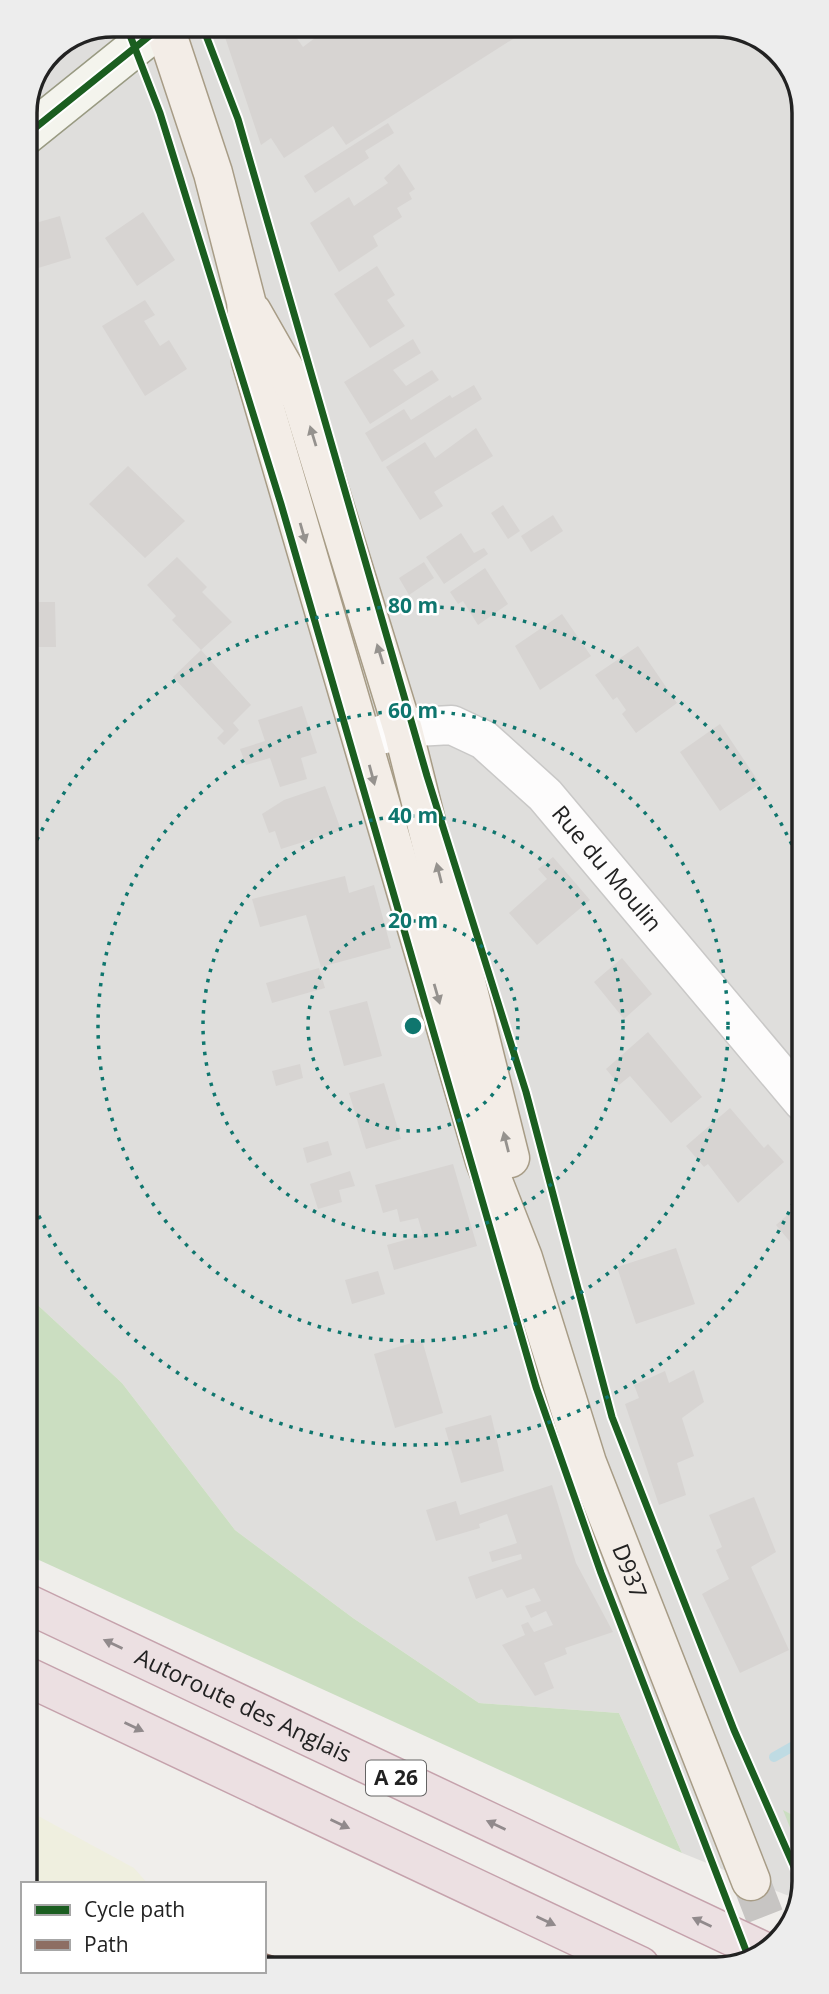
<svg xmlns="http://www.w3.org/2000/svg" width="829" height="1994" viewBox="0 0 829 1994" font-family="'Open Sans',sans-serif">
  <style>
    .residential { fill: #dfdedc }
    .farmland { fill: #efefdf }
    .grass { fill: #ddeccb }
    .forest { fill: #cbdec1 }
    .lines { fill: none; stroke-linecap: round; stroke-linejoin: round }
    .stream { stroke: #bfdbe3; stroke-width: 10 }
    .building { fill: #d7d4d2 }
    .primary-tunnel { stroke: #c7c5c3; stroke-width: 38; stroke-dasharray: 38 19; stroke-linecap: butt }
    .street-casing { stroke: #c9c8c7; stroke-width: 41 }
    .secondary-casing { stroke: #999a82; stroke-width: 41 }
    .primary-casing { stroke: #a79c86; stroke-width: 41 }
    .highway-casing { stroke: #c5a2ac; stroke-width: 41 }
    .street { stroke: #fdfcfc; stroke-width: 38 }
    .secondary { stroke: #f4f4ed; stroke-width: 38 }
    .primary { stroke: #f3ede7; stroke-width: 38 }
    .highway { stroke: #ece0e2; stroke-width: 38 }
    .quiet { stroke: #8d6e63; stroke-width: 5; stroke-dasharray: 10 5; stroke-linecap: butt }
    .cycleway-casing { stroke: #fff; stroke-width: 11 }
    .cycleway { stroke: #1b5e20; stroke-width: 7 }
    .oneway { fill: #95928e }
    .oneway2 { fill: #918a8c }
    .ring { fill: none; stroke: #0f766e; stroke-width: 3.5; stroke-dasharray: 3.5 7 }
    .labels { text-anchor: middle; stroke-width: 5; stroke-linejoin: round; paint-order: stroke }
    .shield { fill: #fff; stroke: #646464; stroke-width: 2 }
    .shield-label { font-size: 21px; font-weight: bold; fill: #222 }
    .street-label { font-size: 23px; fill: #222; stroke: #fff }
    .rim { fill: none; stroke: #222; stroke-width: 3.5 }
    .centre { fill: #0f766e; stroke: #fff; stroke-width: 3.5 }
    .ring-label { font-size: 21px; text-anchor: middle; font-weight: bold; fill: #0f766e; stroke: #fff; stroke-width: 5; stroke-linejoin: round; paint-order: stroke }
  </style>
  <rect width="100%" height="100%" fill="#f0eeeb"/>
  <path class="residential" d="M112,25H723L770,43L800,84L804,1821L784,1811L804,1863V1882L799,1900L682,1853L619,1713L479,1703L353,1618L235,1530L122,1383L28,1296L25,107L51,50Z"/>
  <path class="farmland" d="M29,1811L134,1868L148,1884H29Z"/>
  <path class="grass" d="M264,1955H265L303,1968H264Z"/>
  <path class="forest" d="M28,1296L122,1383L235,1530L353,1618L479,1703L619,1713L682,1853L28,1555Z
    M783,1810L804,1821V1863Z"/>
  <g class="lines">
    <path class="stream" d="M774,1757L804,1740"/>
  </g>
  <path class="building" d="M221,25H293L289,27L303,47L332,25H535L346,145L333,126L284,158L271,138L261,145Z
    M80,38L51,62L47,57L51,50Z
    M388,123L394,133L365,151L369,158L315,193L304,176Z
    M399,164L415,189L409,193L412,199L397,208L402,217L373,236L378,246L339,272L310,223L349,197L354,206L388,183L384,178Z
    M143,212L175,260L137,286L105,238Z
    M60,216L71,258L25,272V226Z
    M377,266L395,295L387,300L405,326L370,348L334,294Z
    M145,300L155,315L144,321L160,346L169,340L187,369L145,396L102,326Z
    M413,339L421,353L393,370L406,386L432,370L439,380L370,424L344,382Z
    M474,385L482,399L382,462L365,433L404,409L411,420L450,395L452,398Z
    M476,428L493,456L434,492L443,506L420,520L386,467L425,442L435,458Z
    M128,466L185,521L145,558L89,504Z
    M503,505L520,531L508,539L491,513Z
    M553,515L563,531L531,552L521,536Z
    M461,533L474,553L484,548L488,554L444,584L426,557Z
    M177,557L207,587L202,592L232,622L201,650L172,620L176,616L147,585Z
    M424,562L434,578L409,595L399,578Z
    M485,568L508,604L478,625L463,601L458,604L450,592Z
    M27,602H55L56,647H26Z
    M562,614L591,656L540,690L515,646Z
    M638,646L677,703L636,733L622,714L626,710L617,697L613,700L595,675Z
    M201,650L251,705L233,723L239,730L224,745L217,738L224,731L173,677Z
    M302,706L317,753L301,758L307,779L280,787L270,758L246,765L240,749L265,741L258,720Z
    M720,724L760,784L720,811L680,752Z
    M325,786L341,830L281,849L275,831L269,833L262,814L284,800Z
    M553,857L590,900L537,945L509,913L547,879L538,869Z
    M345,876L349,893L374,885L391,948L321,967L306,915L260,927L252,899Z
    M622,958L652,994L624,1019L594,982Z
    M319,968L325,988L272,1003L266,983Z
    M367,1001L382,1056L344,1066L329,1011Z
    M648,1032L702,1097L671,1123L630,1076L619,1085L606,1069Z
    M300,1064L303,1078L276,1086L272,1071Z
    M384,1083L401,1139L366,1149L349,1093Z
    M730,1108L764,1148L768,1144L784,1162L738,1203L708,1164L704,1167L686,1146Z
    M328,1141L332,1155L307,1163L303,1148Z
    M453,1164L477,1246L394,1270L387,1245L423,1235L418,1218L400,1222L397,1209L383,1213L375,1185Z
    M350,1171L355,1186L339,1190L342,1202L318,1209L310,1184Z
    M803,1201V1257L776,1225Z
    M676,1248L695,1304L636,1324L617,1267Z
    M378,1271L385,1294L352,1304L345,1280Z
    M422,1340L443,1413L395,1428L374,1354Z
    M694,1370L704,1402L682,1418L694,1456L677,1463L686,1495L659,1505L625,1404L639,1398L634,1385L665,1371L669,1383Z
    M491,1415L504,1471L461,1483L445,1428Z
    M552,1485L576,1563L613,1632L565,1648L567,1654L544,1663L554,1688L535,1696L502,1645L525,1635L521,1625L528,1622L534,1632L553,1625L546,1611L531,1618L525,1606L541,1601L534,1588L507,1598L502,1589L476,1599L468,1577L522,1559L521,1554L492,1562L489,1552L517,1543L507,1514L479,1524L480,1528L436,1541L426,1510L456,1501L460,1515Z
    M754,1497L776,1552L751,1567L789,1650L740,1673L702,1594L729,1579L716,1550L722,1547L709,1515Z"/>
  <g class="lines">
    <path class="primary-tunnel" d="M751,1881L775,1943"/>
    <g class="street-casing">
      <g id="street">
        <path id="s1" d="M363,739L415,727L452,725L484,740L545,795L803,1102"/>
      </g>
    </g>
    <g class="secondary-casing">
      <path id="secondary" d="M25,136L163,25"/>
    </g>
    <g class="primary-casing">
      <g id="primary">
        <path id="s2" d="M164,25L213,173L246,301L251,361L485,1161L523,1258L587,1463L751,1881"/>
        <path d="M252,312L301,398L403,730L510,1158"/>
      </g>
    </g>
    <g class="highway-casing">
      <g id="highway">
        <path id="s3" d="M28,1604L763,1951"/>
        <path d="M28,1677L640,1966"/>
      </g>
    </g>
    <use href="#street" class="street"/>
    <use href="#secondary" class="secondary"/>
    <use href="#primary" class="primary"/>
    <use href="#highway" class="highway"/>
    <path class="quiet" d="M264,1955L303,1968"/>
    <g class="cycleway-casing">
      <path id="cycleway" d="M126,25L160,113L281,504L536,1387L601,1573L750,1961
        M202,25L238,119L427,776L526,1092L612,1417L734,1730L803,1887
        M25,136L163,25"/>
    </g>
    <use href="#cycleway" class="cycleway"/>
  </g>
  <defs><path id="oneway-solid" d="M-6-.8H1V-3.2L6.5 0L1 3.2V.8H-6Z" transform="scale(1.75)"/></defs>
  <g class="oneway">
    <use href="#oneway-solid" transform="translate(313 436) rotate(-107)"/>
    <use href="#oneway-solid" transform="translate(303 533) rotate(74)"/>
    <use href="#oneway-solid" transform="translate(380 654) rotate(-107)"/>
    <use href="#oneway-solid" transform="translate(372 775) rotate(75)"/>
    <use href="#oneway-solid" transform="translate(439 873) rotate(-104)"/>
    <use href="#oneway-solid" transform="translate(437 994) rotate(74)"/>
    <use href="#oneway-solid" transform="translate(506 1142) rotate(-104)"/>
  </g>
  <g class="oneway2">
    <use href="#oneway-solid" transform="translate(113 1644) rotate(-155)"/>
    <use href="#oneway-solid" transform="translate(134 1727) rotate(25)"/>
    <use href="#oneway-solid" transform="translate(340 1824) rotate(25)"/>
    <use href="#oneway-solid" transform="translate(496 1825) rotate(-155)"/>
    <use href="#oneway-solid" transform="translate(546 1921) rotate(25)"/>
    <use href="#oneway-solid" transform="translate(702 1922) rotate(-155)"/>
  </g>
  <g class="ring">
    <circle cx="413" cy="1026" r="105"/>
    <circle cx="413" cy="1026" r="210"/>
    <circle cx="413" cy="1026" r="315"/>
    <path d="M802 1183A420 420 0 0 1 28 1193M28 859A420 420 0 0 1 801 865"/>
  </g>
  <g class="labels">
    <rect class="shield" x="366" y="1760.5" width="60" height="35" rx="5"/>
    <g class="shield-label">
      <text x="396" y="1785">A 26</text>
    </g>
    <g class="street-label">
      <text dy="8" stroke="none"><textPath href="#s1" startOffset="304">Rue du Moulin</textPath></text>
      <text dy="8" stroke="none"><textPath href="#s2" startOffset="1617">D937</textPath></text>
      <text dy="8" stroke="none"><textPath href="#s3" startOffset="238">Autoroute des Anglais</textPath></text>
    </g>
  </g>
  <path d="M0 0H829V1994H0ZM113 37H716A76 76 0 0 1 792 113V1881A76 76 0 0 1 716 1957H113A76 76 0 0 1 37 1881V113A76 76 0 0 1 113 37Z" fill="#ededed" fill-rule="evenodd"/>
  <path class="rim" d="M113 37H716A76 76 0 0 1 792 113V1881A76 76 0 0 1 716 1957H113A76 76 0 0 1 37 1881V113A76 76 0 0 1 113 37Z"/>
  <circle cx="413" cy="1026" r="10" class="centre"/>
  <g class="ring-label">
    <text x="413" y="613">80 m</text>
    <text x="413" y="718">60 m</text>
    <text x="413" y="823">40 m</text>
    <text x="413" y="928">20 m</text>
  </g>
  <rect x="21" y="1882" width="245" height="91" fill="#ffffff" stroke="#a7a7a7" stroke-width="2"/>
  <rect x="35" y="1905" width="35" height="10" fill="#1b5e20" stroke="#a7a7a7" stroke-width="2"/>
  <text x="84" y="1917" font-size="21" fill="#222222">Cycle path</text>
  <rect x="35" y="1940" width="35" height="10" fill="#8d6e63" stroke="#a7a7a7" stroke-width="2"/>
  <text x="84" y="1952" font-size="21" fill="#222222">Path</text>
</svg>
